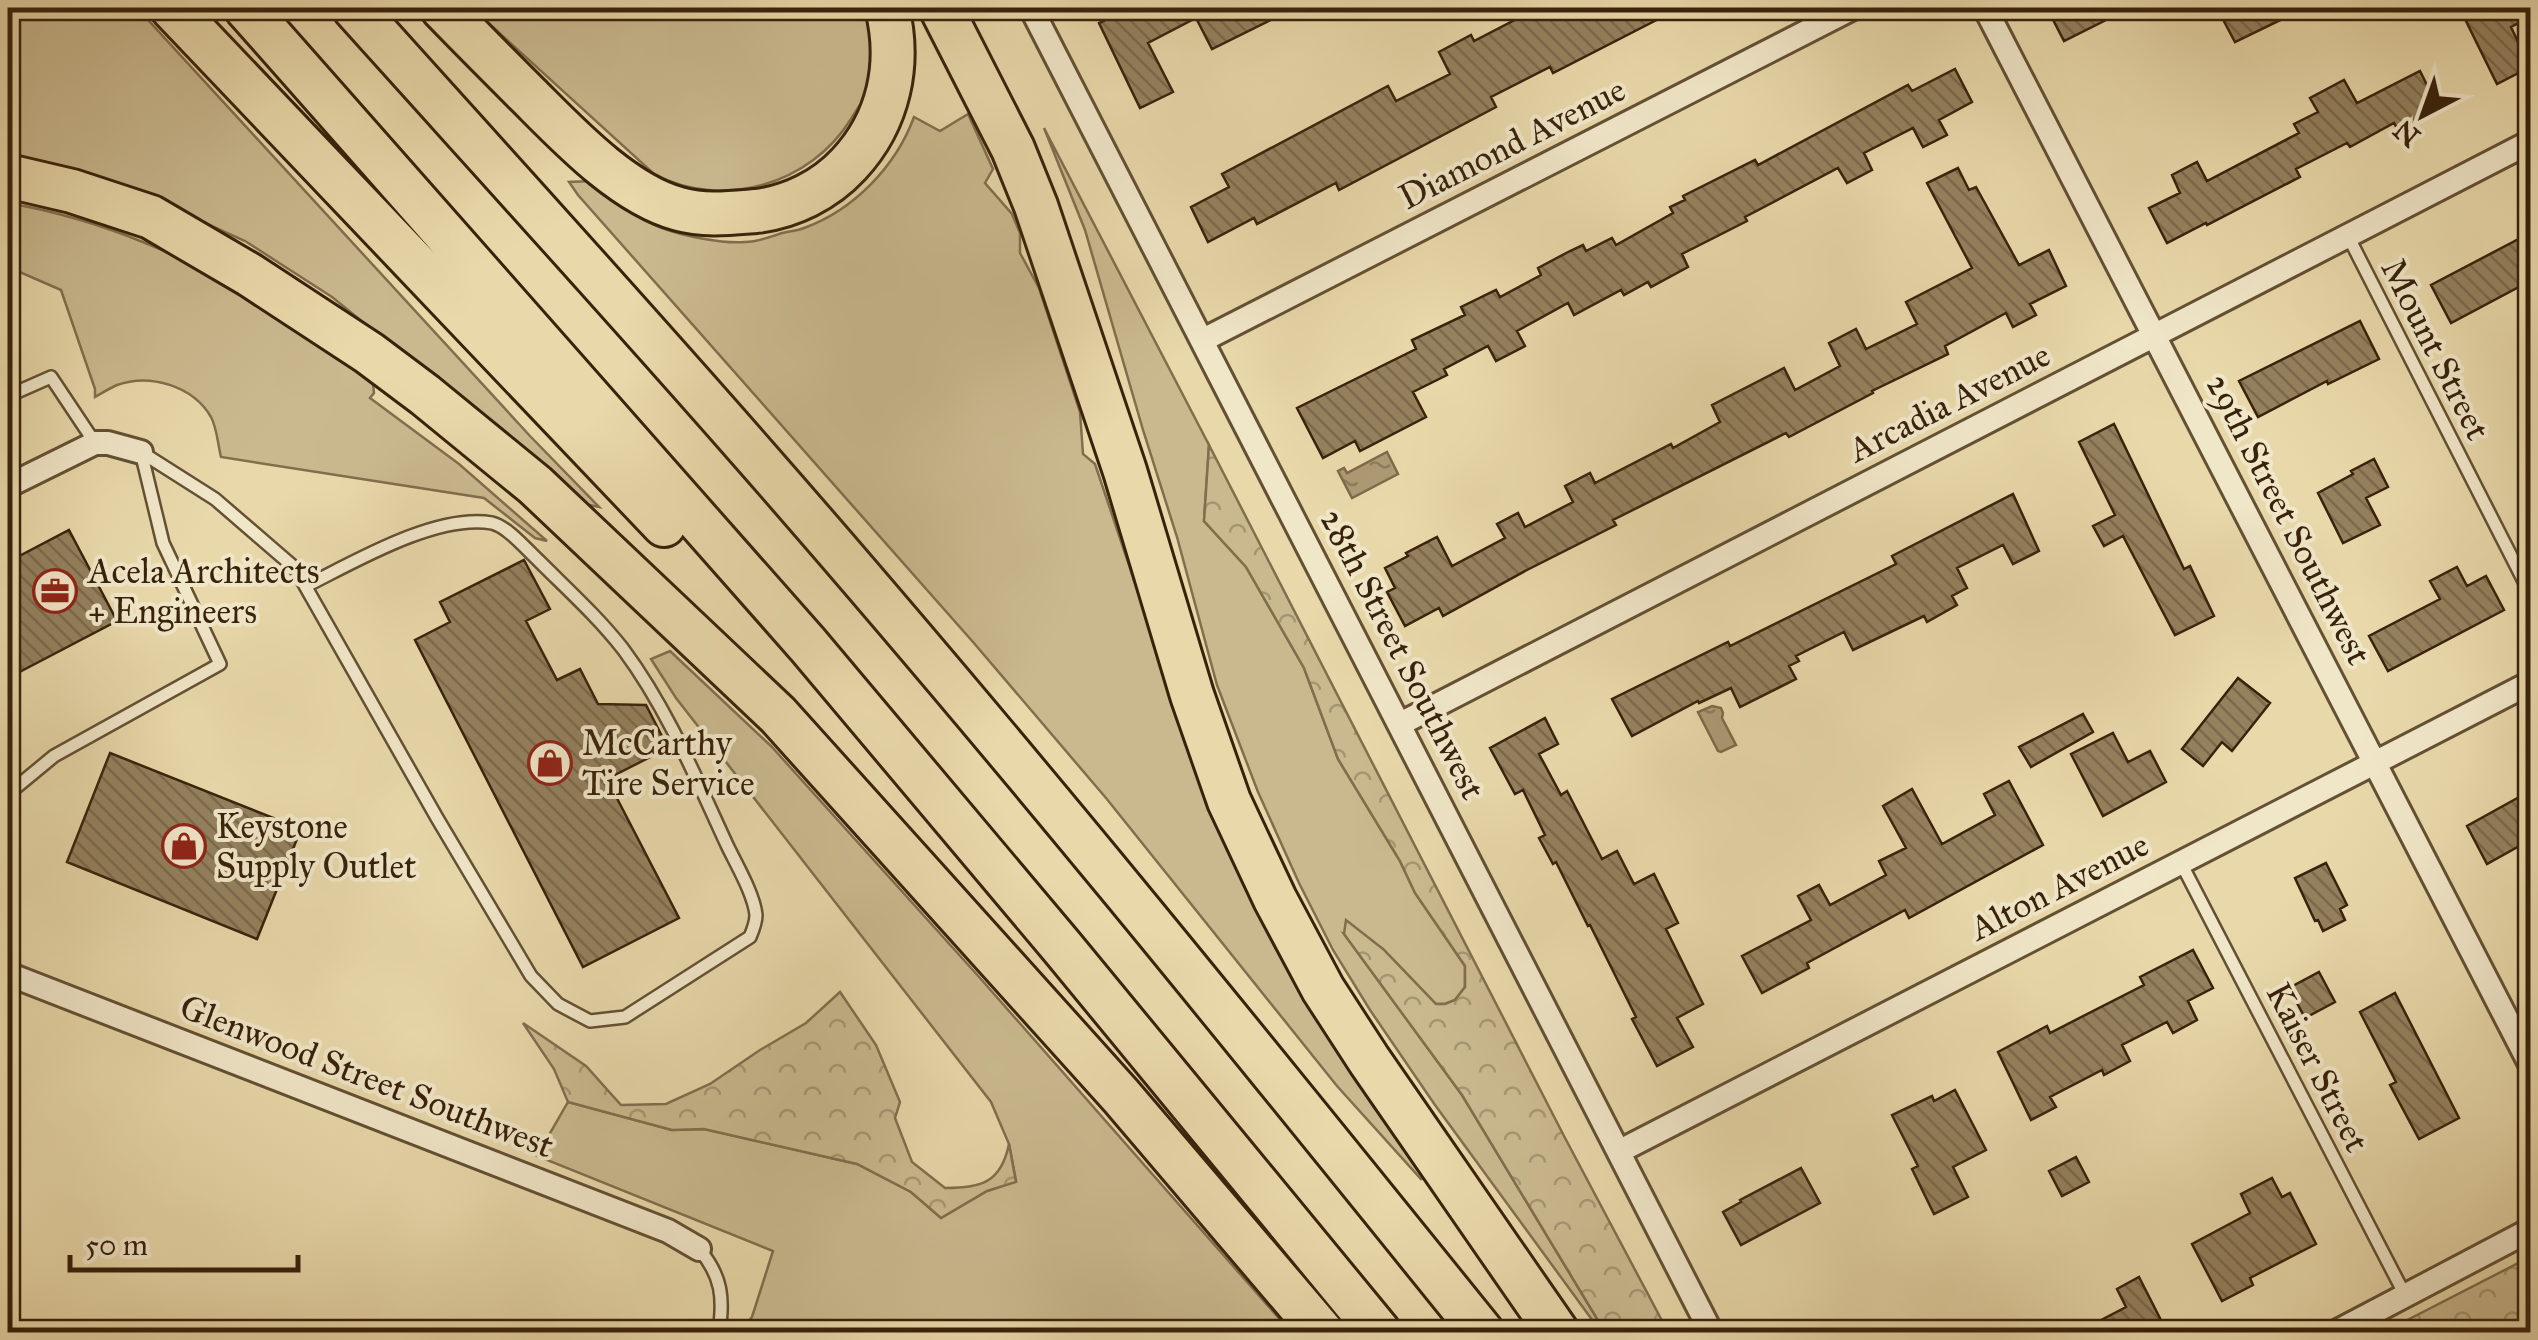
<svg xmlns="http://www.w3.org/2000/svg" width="2538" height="1340" viewBox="0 0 2538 1340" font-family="'IM FELL Great Primer',serif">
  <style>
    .green { fill: #cab98f; stroke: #816e4d; stroke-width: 2.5 }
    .forest { fill: url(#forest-crowns); stroke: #816e4d; stroke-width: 2.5 }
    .water { fill: url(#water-ripples); stroke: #7e6a4a; stroke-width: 2.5 }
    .building { fill: url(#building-back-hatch); stroke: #38220b; stroke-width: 2.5 }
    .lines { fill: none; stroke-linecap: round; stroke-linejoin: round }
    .lane-casing { stroke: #645033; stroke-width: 16 }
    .street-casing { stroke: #645033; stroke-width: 28 }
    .highway-casing { stroke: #38220b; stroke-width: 48 }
    .lane { stroke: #f0e6c8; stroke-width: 11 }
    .street { stroke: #f0e6c8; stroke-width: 22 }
    .highway { stroke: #e8d8aa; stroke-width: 42 }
    .labels { text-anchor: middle; stroke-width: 8; stroke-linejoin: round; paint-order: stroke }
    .street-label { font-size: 35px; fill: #38220b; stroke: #f0e6c8 }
    .poi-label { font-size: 35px; fill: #38220b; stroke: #f0e6c8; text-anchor: start }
  </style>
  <defs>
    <pattern id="forest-crowns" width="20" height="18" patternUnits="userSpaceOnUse" patternTransform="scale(2.5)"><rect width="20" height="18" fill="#cab98f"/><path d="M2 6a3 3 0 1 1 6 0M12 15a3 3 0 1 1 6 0" fill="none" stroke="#a59673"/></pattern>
    <pattern id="water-ripples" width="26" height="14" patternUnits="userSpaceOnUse" patternTransform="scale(2.5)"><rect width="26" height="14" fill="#ac9a74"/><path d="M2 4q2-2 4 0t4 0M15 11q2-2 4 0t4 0" fill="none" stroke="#8d7d5d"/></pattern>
    <pattern id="building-back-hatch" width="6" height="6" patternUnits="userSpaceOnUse" patternTransform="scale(2.5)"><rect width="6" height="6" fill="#94815e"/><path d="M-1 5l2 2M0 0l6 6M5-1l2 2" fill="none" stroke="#7a694c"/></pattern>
  </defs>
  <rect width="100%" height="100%" fill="#e8d8aa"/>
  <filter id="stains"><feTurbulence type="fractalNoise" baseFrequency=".002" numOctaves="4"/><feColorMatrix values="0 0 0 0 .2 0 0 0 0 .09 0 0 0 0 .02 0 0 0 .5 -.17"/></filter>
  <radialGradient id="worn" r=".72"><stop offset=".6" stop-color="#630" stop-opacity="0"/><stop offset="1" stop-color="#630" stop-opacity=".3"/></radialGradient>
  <path class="green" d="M8,8H137L530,436L599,507L580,503L490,425L332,297L245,241L159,202L8,155Z
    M472,8H864C871,34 875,65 866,92C864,101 856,110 851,119C810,185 723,210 654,174Z
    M968,114L993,169L985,183L1012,214L1020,233V253L1039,288L1080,412L1083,454L1095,464L1185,732L1356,1075L1371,1103L1425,1178L1421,1179L1337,1086L1106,798L973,642L578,195L569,182L592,181C613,199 637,219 662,228C683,236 723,244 745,242C758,242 769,237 782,233C789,231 797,231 804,228C854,210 896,166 914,117L940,131Z
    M1044,128L1209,445L1204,521L1246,567L1304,668L1338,759L1400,861L1415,893L1465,966V987L1455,1000L1445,1004H1436L1383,949L1344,934L1462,1095L1605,1332H1601L1435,1105L1370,1010L1333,950L1299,883L1258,792L1217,685L1177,537L1143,430L1085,230Z
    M8,203C101,219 193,258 273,310C307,332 340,359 373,384L374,393L370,398L459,464L547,541L535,538L484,498L221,457C218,445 217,428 211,417C193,386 150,373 117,385C110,388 102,393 95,397V389L61,290L8,267Z
    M670,651L771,746L980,978L1291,1332H739L752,1317L773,1251L537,1156L568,1102L672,1130L704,1129L857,1164L911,1192L941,1218L987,1191L1016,1181L1009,1144L991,1102L676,698L651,659Z"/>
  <path class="forest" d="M1209,445L1564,1136L1668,1332H1605L1462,1095L1344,934L1346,920L1383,949L1436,1004H1445L1455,1000L1465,987V966L1415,893L1400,861L1338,759L1304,668L1246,567L1204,521Z
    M840,992L876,1045L900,1102L895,1118L912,1162L945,1188C981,1188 1001,1183 1009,1144L1016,1182L987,1191L941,1218L911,1192L857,1164L704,1129L672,1130L568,1102L554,1069L523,1023L586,1066L621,1105L666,1104L710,1084L760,1050L806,1023Z
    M2530,1257V1332H2384Z"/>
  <path class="water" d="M1387,452L1398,474L1352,498L1338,471L1344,468L1347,473Z
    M1712,706L1721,708L1723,713L1722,718L1736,745L1721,752L1718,751L1698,712Z"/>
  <path class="building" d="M1131,8H1295L1212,49L1196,18L1148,43L1173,92L1140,108L1099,23Z
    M1538,8H1680L1553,73L1550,67L1491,97L1496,107L1339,190L1336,183L1257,224L1254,218L1208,242L1191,207L1229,187L1222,174L1388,86L1396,101L1450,74L1439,52L1471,35L1474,41Z
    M2047,8H2130L2064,41Z
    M2217,8H2305L2235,42Z
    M2483,8H2530V17L2511,27L2530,67L2497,84L2464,17Z
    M1955,69L1972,102L1939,120L1947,135L1923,147L1913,128L1864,153L1872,170L1847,183L1838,168L1745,217L1747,221L1682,254L1688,267L1651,287L1648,282L1624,295L1621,290L1574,315L1568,303L1517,331L1525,346L1496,361L1488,346L1444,369L1447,375L1413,392L1426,417L1360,451L1355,441L1323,458L1297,408L1416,349L1412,340L1465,315L1461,307L1496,290L1500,297L1541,275L1538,268L1570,251L1583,245L1586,251L1612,238L1616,245L1673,213L1670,207L1685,200L1683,196L1755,160L1758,165L1908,85L1912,91Z
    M2420,71L2437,105L2419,114L2423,120L2399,132L2394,123L2350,147L2347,143L2296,169L2300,177L2207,225L2206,223L2167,243L2149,208L2180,193L2172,175L2197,162L2207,181L2299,133L2294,124L2318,112L2310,98L2344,80L2357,103Z
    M1958,168L1969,190L1976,187L2019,265L2049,250L2066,286L2030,304L2036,315L2013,327L2006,313L1945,346L1948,354L1872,391L1873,393L1789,437L1786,433L1613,520L1616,525L1527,570L1443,616L1439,608L1405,626L1387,592L1395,588L1385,568L1408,556L1406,553L1437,537L1452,566L1505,538L1497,524L1518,513L1525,527L1573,502L1565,486L1590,473L1595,483L1671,444L1673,448L1720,422L1712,405L1784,368L1795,390L1840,366L1829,343L1856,329L1866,349L1917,324L1906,302L1972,268L1927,183Z
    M2530,233V281L2451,323L2431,285Z
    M2360,321L2379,359L2328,384L2327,381L2258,417L2239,381Z
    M2114,424L2184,569L2190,566L2214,616L2175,635L2123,536L2104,546L2093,526L2115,515L2079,442Z
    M2374,459L2388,487L2366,498L2380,525L2343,543L2318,493L2353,474L2351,471Z
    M2013,494L2039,551L2013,564L2003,545L1957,568L1967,588L1952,596L1957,605L1927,622L1924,616L1853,650L1844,632L1796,656L1799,661L1789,666L1796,679L1740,707L1731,688L1699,703L1698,701L1632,736L1612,699L1728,642L1730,646L1896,564L1892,556Z
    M69,530L117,621L8,678V562Z
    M524,560L550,609L526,621L557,680L580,669L598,704L646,705L668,748L607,779L679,918L583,967L415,640L450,622L440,602Z
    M2457,567L2467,586L2486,576L2504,610L2388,671L2369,636L2440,599L2430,581Z
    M2238,678L2270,703L2232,751L2222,742L2203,766L2182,749Z
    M2083,714L2093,732L2031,767L2019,747Z
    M1545,718L1558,744L1539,754L1561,795L1567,791L1602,859L1617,851L1634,884L1654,874L1678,923L1666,929L1703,1004L1677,1018L1693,1047L1657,1066L1632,1019L1636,1017L1590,925L1588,926L1556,862L1553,864L1539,838L1545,835L1523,790L1515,794L1490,748Z
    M2113,733L2128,762L2150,751L2166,782L2103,816L2071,754Z
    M110,753L301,829L257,939L67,862Z
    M2009,781L2043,845L1909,918L1905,910L1807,963L1809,968L1762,993L1742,956L1811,920L1798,896L1819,885L1830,905L1886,875L1879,861L1906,848L1883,806L1912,789L1942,844L1995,815L1984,794Z
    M2530,791V840L2487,864L2467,826Z
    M2326,863L2347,905L2340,909L2345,920L2323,931L2318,920L2315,921L2295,878Z
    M2193,950L2213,988L2188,1001L2197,1020L2173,1033L2167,1022L2122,1045L2130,1061L2104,1075L2102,1070L2050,1097L2056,1107L2031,1120L1998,1052L2047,1026L2050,1033L2144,985L2140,977Z
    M2319,972L2335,1002L2305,1018L2289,988Z
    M2395,993L2459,1118L2419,1139L2390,1085L2396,1082L2360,1012Z
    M1955,1090L1986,1150L1953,1167L1968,1197L1934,1214L1912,1169L1918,1166L1892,1115L1932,1096L1934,1101Z
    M2076,1157L2089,1182L2062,1196L2049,1171Z
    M1801,1168L1820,1203L1741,1245L1723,1212L1741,1202L1740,1200Z
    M2272,1178L2282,1197L2290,1193L2316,1244L2250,1278L2253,1285L2222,1301L2192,1244L2250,1213L2241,1194Z
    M2139,1277L2167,1332H2078L2126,1307L2117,1289Z"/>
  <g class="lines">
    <g class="lane-casing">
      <path id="lane" d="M2348,236L2530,593
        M8,396L51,377L95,443
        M141,452L215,499L295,568L437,818L531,976L558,1004L590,1021L625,1017L750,937C753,930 756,923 756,915C754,894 736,864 727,845C696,778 667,708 623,649C598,617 568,590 539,561C526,549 508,527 492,523C437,513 354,562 306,586
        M8,794L54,756L220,664L163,543L141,452
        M2181,863L2406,1297
        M699,1249C722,1276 724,1298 719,1332"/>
    </g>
    <g class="street-casing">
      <path id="street" d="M1031,8L1711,1332
        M1985,8L2530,1064
        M1203,340L1853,8
        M8,486L95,443H108L141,452
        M1400,724L2530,142
        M8,974L668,1231L699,1249
        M1620,1151L2530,683
        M2336,1332L2530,1230"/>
    </g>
    <g class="highway-casing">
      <path id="highway" d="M172,8L664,525
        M246,8L808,645L1062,947L1379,1332
        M354,8C488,157 624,306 756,457C1006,742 1244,1037 1482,1332
        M442,8C470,37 499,66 528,95C568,135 623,194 679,209C704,216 730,213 756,211C791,207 825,190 849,164C889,121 901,64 887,8
        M941,8L1013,149L1036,206L1125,471L1192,695L1229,801L1275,899L1323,989L1369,1060L1557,1332
        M8,176L72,191L151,217L250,275L369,353L425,395L535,485L778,715L1121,1096L1322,1332"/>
    </g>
    <use href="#lane" class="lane"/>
    <use href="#street" class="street"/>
    <use href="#highway" class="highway"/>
  </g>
  <defs>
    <g id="office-ring" transform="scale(2.25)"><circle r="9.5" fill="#f0e6c8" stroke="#8f2418" stroke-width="1.5"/><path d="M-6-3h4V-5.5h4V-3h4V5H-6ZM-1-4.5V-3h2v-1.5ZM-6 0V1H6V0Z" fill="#8f2418"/></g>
    <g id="shop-ring" transform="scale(2.25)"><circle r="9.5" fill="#f0e6c8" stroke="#8f2418" stroke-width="1.5"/><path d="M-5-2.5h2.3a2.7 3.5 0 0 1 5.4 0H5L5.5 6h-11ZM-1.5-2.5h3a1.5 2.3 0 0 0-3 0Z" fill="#8f2418"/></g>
  </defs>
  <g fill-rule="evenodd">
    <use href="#office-ring" x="55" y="591"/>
    <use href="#shop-ring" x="550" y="763"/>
    <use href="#shop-ring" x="184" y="846"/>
  </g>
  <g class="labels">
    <g class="street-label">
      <text transform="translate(1512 143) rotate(-27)" y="12">Diamond Avenue</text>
      <text transform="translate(2436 349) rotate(63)" y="12">Mount Street</text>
      <text transform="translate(1949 402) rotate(-27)" y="12">Arcadia Avenue</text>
      <text transform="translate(2289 519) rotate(63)" y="12">29th Street Southwest</text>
      <text transform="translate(1403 654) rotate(63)" y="12">28th Street Southwest</text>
      <text transform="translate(2059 886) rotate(-27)" y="12">Alton Avenue</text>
      <text transform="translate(2318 1067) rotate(63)" y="12">Kaiser Street</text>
      <text transform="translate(367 1076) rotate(21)" y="12">Glenwood Street Southwest</text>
    </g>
    <g class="poi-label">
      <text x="88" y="583">Acela Architects<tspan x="88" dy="40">+ Engineers</tspan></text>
      <text x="582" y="755">McCarthy<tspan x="582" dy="40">Tire Service</tspan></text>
      <text x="216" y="838">Keystone<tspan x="216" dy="40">Supply Outlet</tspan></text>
    </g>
  </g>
  <rect width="2538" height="1340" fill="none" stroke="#e8d8aa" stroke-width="40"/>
  <rect x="10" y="10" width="2518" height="1320" fill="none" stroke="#38220b" stroke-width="5"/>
  <rect x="20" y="20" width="2498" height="1300" fill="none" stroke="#38220b" stroke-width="2.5"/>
  <g transform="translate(2423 115) rotate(221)" stroke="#f0e6c8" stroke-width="8" paint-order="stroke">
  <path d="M0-8L18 38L0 25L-18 38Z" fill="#38220b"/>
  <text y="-15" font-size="28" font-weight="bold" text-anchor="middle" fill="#38220b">N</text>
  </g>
  <path d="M70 1255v15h228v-15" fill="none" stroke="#38220b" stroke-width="5"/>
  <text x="85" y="1255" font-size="30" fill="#38220b" stroke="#f0e6c8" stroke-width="8" paint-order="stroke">50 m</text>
  <rect width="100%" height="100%" filter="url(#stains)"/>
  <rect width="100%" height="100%" fill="url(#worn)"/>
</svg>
